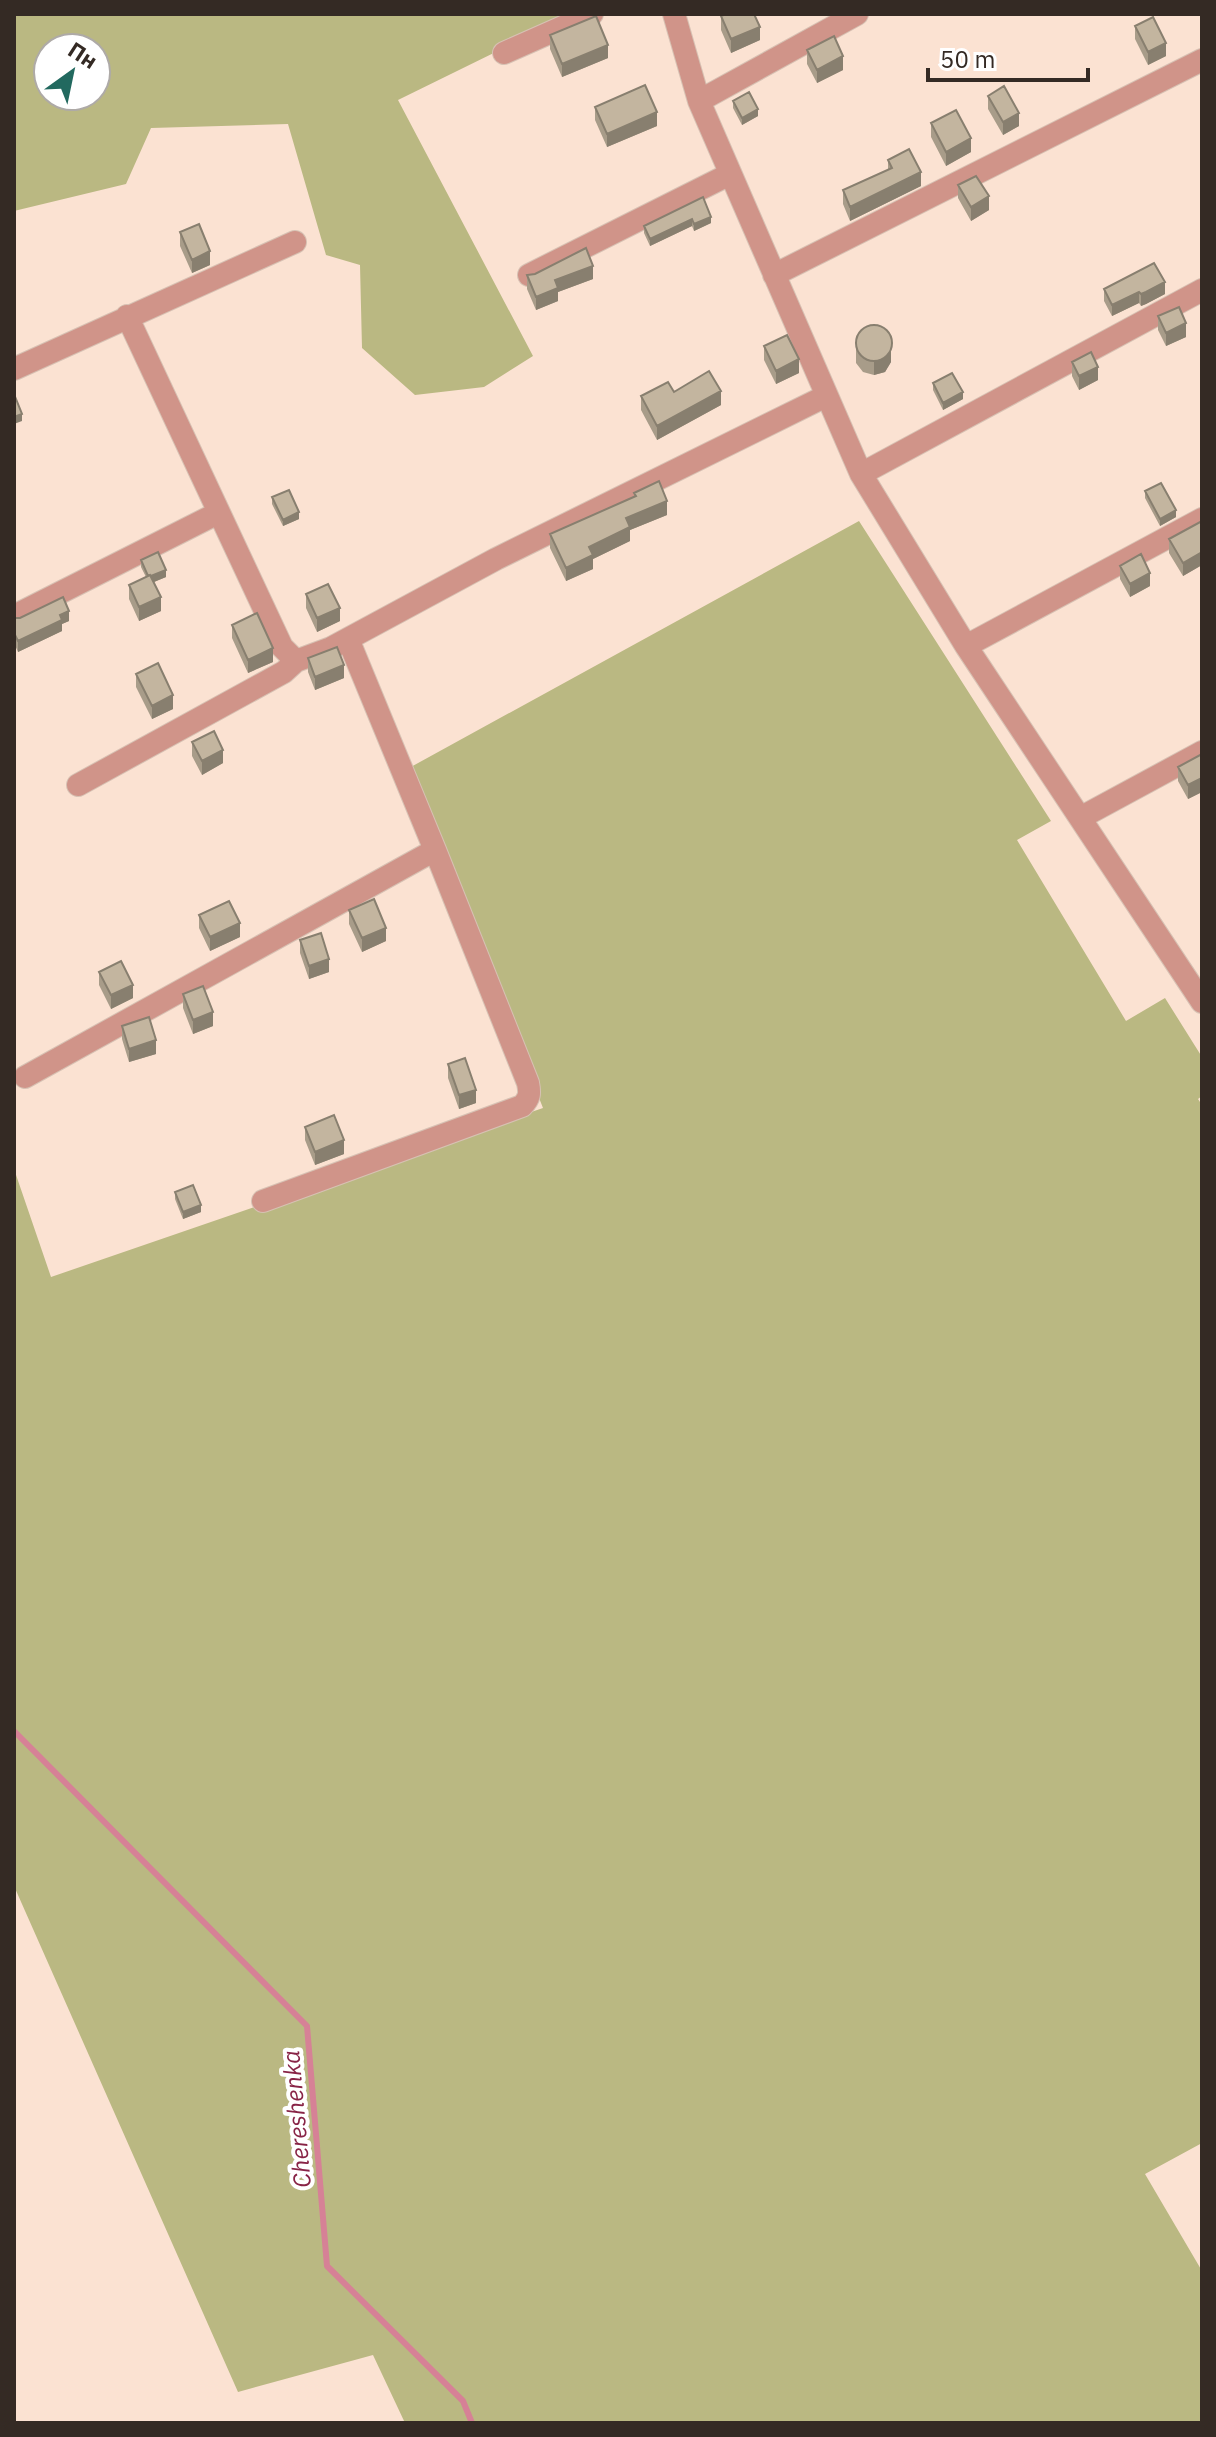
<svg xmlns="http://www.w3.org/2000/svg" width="1216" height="2437" viewBox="0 0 1216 2437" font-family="'IBM Plex Sans',sans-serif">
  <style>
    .green { fill: #bab882; fill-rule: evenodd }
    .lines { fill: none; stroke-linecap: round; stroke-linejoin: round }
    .stream { stroke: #d68196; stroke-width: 6 }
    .minor-casing { stroke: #d7c1b3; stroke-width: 24 }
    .minor { stroke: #d09489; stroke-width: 22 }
    .wall { fill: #a89c89 }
    .shaded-wall { fill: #887f6f }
    .building { fill: #c3b59f; stroke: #887f6f; stroke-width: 2 }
    .labels { text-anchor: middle; stroke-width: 8; stroke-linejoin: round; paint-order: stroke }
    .water-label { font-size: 24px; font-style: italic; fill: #882346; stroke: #fff }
  </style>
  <rect width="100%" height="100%" fill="#fbe2d2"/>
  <path class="green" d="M14,14H573L398,100L533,356L484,387L415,395L362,348L360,265L326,255L288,124L151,128L126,184L14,211ZM48,48H96V96H48Z
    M859,521L1051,821L1017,840L1126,1021L1165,998L1202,1057V1096L1198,1099L1202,1105V2143L1145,2174L1202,2271V2423H405L373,2355L238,2392L14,1886V1169L51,1277L543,1108L409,768Z"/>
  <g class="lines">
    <path class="stream" d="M14,1731L307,2026L327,2266L463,2401L472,2423"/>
    <g class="minor-casing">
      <path id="minor" d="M674,14L699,101L861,474L966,646L1202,1002
        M504,53L592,14
        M699,101L857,14
        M529,275L730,174
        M774,275L1202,60
        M127,316L282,647L296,661L331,648L496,559L826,396
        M14,369L295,242
        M861,474L1202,290
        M14,616L218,513
        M966,646L1202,519
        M78,785L284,672L296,661
        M1080,818L1202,752
        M25,1077L435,850
        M263,1201L522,1106C530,1098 530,1093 528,1083L435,850L348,639"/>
    </g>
    <use href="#minor" class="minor"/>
  </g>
  <path class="wall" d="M721,16L760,40L731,53L721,30Z
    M1135,26L1166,56L1148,65L1135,39Z
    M550,35L608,58L562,77L550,49Z
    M807,50L843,70L817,83L807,64Z
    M988,96L1019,126L1003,135L988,109Z
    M733,101L758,116L742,125L733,108Z
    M595,107L657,126L607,147L595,120Z
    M931,123L971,152L946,166L931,137Z
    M888,160L921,186L850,221L843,204V190L888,170Z
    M958,185L989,210L971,221L958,198Z
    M703,197L711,223L694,231L692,226L650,246L644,233V226Z
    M180,232L210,265L192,273L180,246Z
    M527,275L593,279L558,292V301L536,310L527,289Z
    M1104,289L1165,294L1146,304L1141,306L1139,303L1112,316L1104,301Z
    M1158,316L1186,337L1166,346L1158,330Z
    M856,338L891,362L885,372L874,375L863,372L856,363Z
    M764,346L799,373L776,384L764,360Z
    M1072,362L1098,380L1079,390L1072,376Z
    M933,383L963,399L943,410L933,390Z
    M674,392L721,405L657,440L641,410V396Z
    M1145,491L1176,517L1160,526L1145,498Z
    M634,493L667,515L630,530V541L593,559V569L566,581L550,548V534L634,496Z
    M272,497L299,519L283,526L272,504Z
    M1202,521V565L1183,576L1169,553V539Z
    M141,560L166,577L154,582L161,611L139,621L129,599V585L146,577L141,567Z
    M1120,566L1150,586L1130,597L1120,579Z
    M306,594L340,621L317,632L306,608Z
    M14,618L69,621L62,624V631L18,652L14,643Z
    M232,625L273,662L248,673L232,638Z
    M308,658L344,678L315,690L308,672Z
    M136,674L173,709L152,719L136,687Z
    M192,742L223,763L202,775L192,756Z
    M1202,754V792L1188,799L1178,781V767Z
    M349,910L386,941L362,952L349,924Z
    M199,915L240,937L210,951L199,928Z
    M300,940L329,972L309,979L300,953Z
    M99,972L133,998L111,1009L99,985Z
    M183,994L213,1026L193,1034L183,1008Z
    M122,1026L156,1054L129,1062L122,1039Z
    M448,1064L476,1103L459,1109L448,1078Z
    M305,1127L344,1154L315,1165L305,1140Z
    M175,1192L201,1212L183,1219L175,1199Z"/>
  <path class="shaded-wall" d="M760,27V40L731,53V39Z
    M1166,43V56L1148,65V52Z
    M608,45V58L562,77V64Z
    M843,56V70L817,83V70Z
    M758,109V116L742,125V118Z
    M657,112V126L607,147V134Z
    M1019,113V126L1003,135V122Z
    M971,138V152L946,166V152Z
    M921,172V186L850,221V207Z
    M989,196V210L971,221V207Z
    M711,217V223L694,231V224Z
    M692,219V226L650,246V239Z
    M210,251V265L192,273V260Z
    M593,266V279L558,292V301L536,310V297L555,280Z
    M1165,282V294L1146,304L1141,306V294Z
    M1139,292V303L1112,316V305Z
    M1186,323V337L1166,346V333Z
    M891,349V362L885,372L874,375V361Z
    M799,359V373L776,384V371Z
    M1098,367V380L1079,390V376Z
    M721,391V405L657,440V426Z
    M963,392V399L943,410V403Z
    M22,414V421L14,424V417Z
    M667,501V515L630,530V541L593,559V569L566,581V568L589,547L626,518Z
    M1176,510V517L1160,526V519Z
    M299,512V519L283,526V520Z
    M1202,552V565L1183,576V563Z
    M166,570V577L149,584V577Z
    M1150,573V586L1130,597V584Z
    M161,597V611L139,621V607Z
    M340,608V621L317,632V618Z
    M69,611V621L62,624V631L18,652V641L60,615Z
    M273,648V662L248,673V660Z
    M344,665V678L315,690V677Z
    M173,695V709L152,719V706Z
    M223,750V763L202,775V761Z
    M1202,778V792L1188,799V785Z
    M240,923V937L210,951V937Z
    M386,928V941L362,952V938Z
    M329,959V972L309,979V966Z
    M133,985V998L111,1009V995Z
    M213,1012V1026L193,1034V1020Z
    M156,1040V1054L129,1062V1049Z
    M476,1090V1103L459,1109V1095Z
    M344,1140V1154L315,1165V1152Z
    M201,1205V1212L183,1219V1212Z"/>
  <path class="building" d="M726,14H754L760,27L731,39L721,16Z
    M596,16L608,45L562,64L550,35Z
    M1153,17L1166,43L1148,52L1135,26Z
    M834,36L843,56L817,70L807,50Z
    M645,85L657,112L607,134L595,107Z
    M1004,86L1019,113L1003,122L988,96Z
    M749,92L758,109L742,118L733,101Z
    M956,110L971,138L946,152L931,123Z
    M909,149L921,172L850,207L843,190L892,168L888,160Z
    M976,176L989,196L971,207L958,185Z
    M703,197L711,217L694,224L692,219L650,239L644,226Z
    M199,224L210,251L192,260L180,232Z
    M586,248L593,266L555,280L558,288L536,297L527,275L535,274Z
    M1154,263L1165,282L1146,292L1141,294L1139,292L1112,305L1104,289Z
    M1179,307L1186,323L1166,333L1158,316Z
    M856 343a18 18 0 1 1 36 0a18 18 0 1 1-36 0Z
    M787,335L799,359L776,371L764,346Z
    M1091,352L1098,367L1079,376L1072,362Z
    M709,371L721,391L657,426L641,396L668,382L674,392Z
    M952,373L963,392L943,403L933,383Z
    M14,394L22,414L14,417Z
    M659,481L667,501L626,518L630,527L589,547L593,555L566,568L550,534L636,496L634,493Z
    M1161,483L1176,510L1160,519L1145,491Z
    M289,490L299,512L283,520L272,497Z
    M1202,521V552L1183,563L1169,539Z
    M158,552L166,570L151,576L150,575L148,576L141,560Z
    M1141,554L1150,573L1130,584L1120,566Z
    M150,575L161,597L139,607L129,585Z
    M328,584L340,608L317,618L306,594Z
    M63,597L69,611L60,615L62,620L18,641L14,633V618H20Z
    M257,613L273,648L248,660L232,625Z
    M337,647L344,665L315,677L308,658Z
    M158,663L173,695L152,706L136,674Z
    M214,731L223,750L202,761L192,742Z
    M1202,754V778L1188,785L1178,767Z
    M374,899L386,928L362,938L349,910Z
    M229,901L240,923L210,937L199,915Z
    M321,933L329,959L309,966L300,940Z
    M121,961L133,985L111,995L99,972Z
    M203,986L213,1012L193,1020L183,994Z
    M149,1017L156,1040L129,1049L122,1026Z
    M465,1058L476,1090L459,1095L448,1064Z
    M334,1115L344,1140L315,1152L305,1127Z
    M193,1185L201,1205L183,1212L175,1192Z"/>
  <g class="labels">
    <g class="water-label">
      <text transform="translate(297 2119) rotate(-95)" y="8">Chereshenka</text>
    </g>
  </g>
  <rect width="1216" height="2437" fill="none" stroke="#342a24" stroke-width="32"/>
  <g transform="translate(72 72) rotate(33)"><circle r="38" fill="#ffffff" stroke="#aeaaa7" stroke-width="2"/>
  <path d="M0-6L14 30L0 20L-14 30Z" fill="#22695f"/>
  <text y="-12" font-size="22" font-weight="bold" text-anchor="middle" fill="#342a24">Пн</text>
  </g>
  <path d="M928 68v12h160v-12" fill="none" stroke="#342a24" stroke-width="4"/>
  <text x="940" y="68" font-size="24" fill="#342a24" stroke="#ffffff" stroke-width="6" paint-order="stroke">50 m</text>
</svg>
